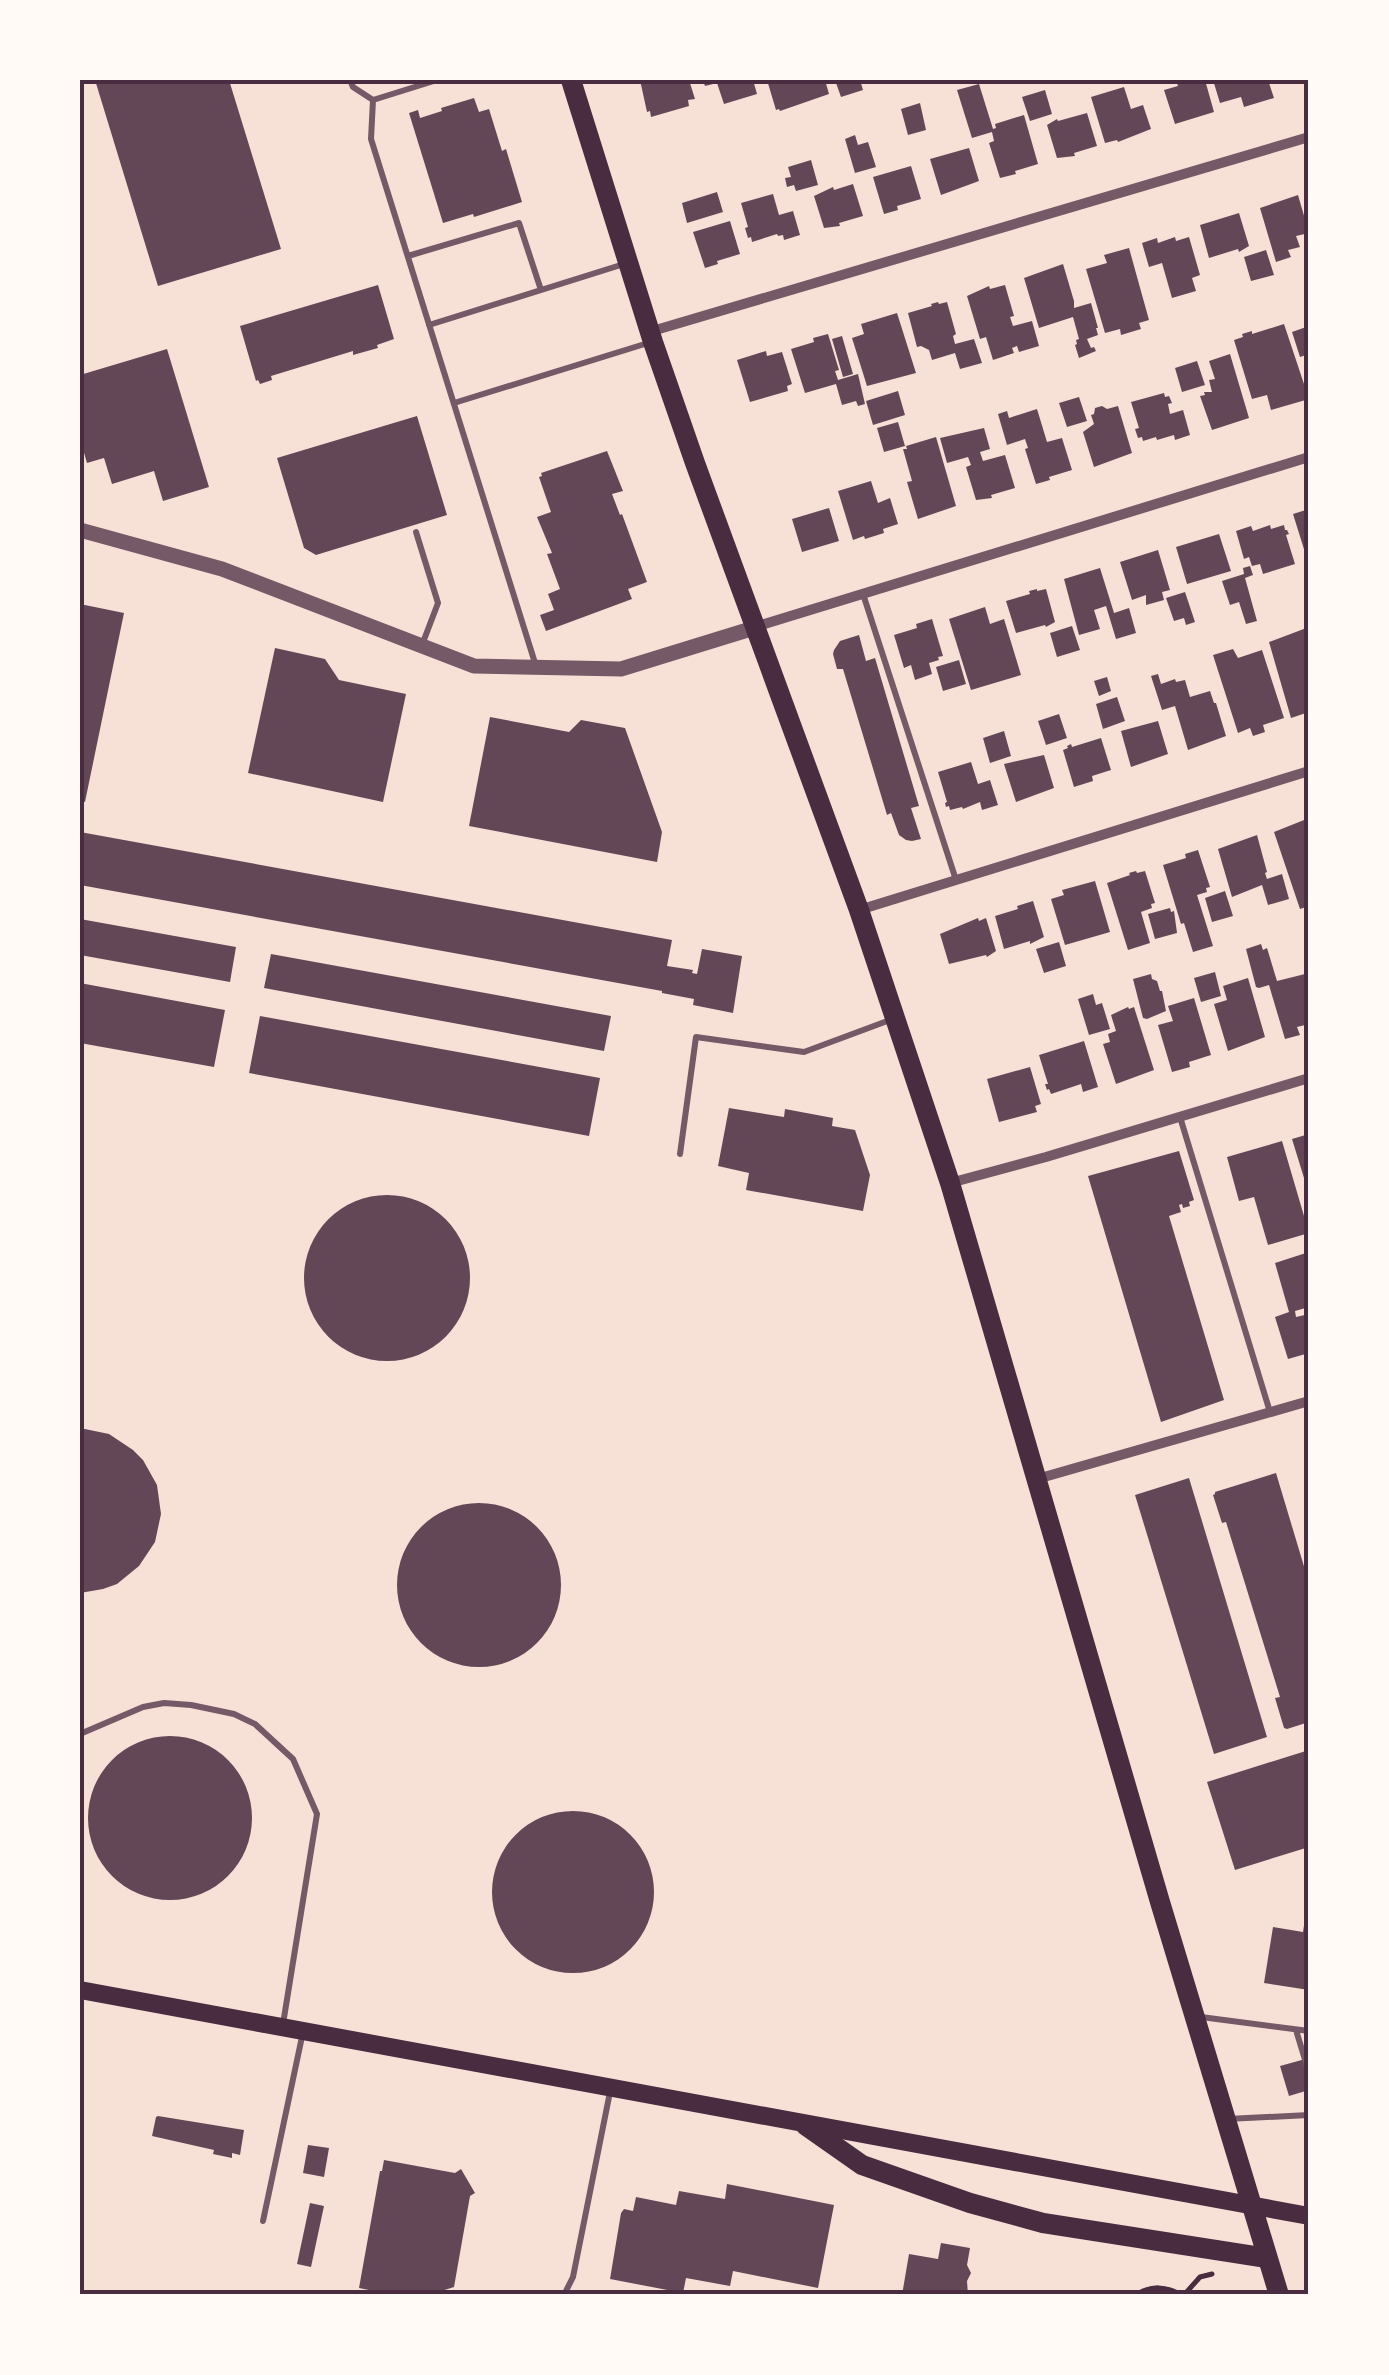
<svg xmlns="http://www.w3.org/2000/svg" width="1389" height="2375" viewBox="0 0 1389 2375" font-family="Karla,sans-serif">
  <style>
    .building { fill: #644757 }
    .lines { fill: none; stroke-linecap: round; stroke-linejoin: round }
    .path { stroke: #4a2c40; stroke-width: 5 }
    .service { stroke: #755966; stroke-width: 6 }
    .minor { stroke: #755966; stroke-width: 10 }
    .tertiary { stroke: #755966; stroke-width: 15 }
    .secondary { stroke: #4a2c40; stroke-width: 18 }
    .primary { stroke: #4a2c40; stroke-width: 20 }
    .neatline { fill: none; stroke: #4a2c40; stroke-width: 4 }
  </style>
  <rect width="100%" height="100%" fill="#f7e1d7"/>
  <path class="building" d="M95,80H229L281,249L158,286Z
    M640,80H689L695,99L688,100L689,106L651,117L650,111L647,112Z
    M703,80H753L757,94L724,104L717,83L705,86Z
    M767,80H825L829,94L780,111L779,109L776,110Z
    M835,80H860L863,90L841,97Z
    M1176,80H1205L1214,112L1175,124L1164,90L1178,86Z
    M1213,80H1268L1274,98L1244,107L1241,97L1220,103Z
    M979,84L993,129L996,128L995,124L1024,115L1038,164L1015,171L1016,174L1000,178L989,143L994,141L992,132L972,138L957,90Z
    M1124,87L1131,109L1143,105L1151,129L1118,142L1117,140L1105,143L1091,97Z
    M1045,90L1052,114L1030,121L1022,97Z
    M474,98L479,112L489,109L502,151L506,149L522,202L474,217L473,214L443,223L409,113L418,110L420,118L442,111L441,108Z
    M920,103L926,130L908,135L901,109Z
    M1087,113L1097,146L1074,153L1075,156L1057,158L1047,125L1057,119L1058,121Z
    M855,135L858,145L868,142L876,167L855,173L845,139Z
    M969,148L979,181L941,195L930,159Z
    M811,160L818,185L796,191L794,185L787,187L785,178L791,177L788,167Z
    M911,166L921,199L897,206L898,210L884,214L873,177Z
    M853,184L863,216L839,223L840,226L824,228L814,196L833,187L834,190Z
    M717,192L723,212L687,223L682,203Z
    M773,194L779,215L793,211L800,235L784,240L783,235L778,236L777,234L752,242L751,237L748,238L745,228L748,227L741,203Z
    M1298,195L1309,233L1296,236L1300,247L1288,250L1291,257L1276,262L1260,208Z
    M1239,213L1249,246L1239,252L1238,249L1209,258L1200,225Z
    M730,221L740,254L717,261L718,264L705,268L693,232Z
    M1175,237L1176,241L1189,237L1200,275L1192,278L1196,291L1172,298L1162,263L1149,267L1142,243L1157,238L1158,243Z
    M1129,248L1149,320L1139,323L1141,329L1121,335L1120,329L1105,333L1086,269L1107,263L1104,255Z
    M1266,250L1274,275L1251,281L1244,257Z
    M1063,264L1074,301V308L1091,303L1098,328H1096L1098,335L1087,339L1091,348L1094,347L1096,351L1079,358L1075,345L1077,344L1076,340L1079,339L1073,317L1039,328L1024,278Z
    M378,285L394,339L377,345L378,348L353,355V351L271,376L272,380L260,384L258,380L256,381L240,326Z
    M1005,285L1014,316L1010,317L1013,326L1032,321L1039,346L1019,352L1017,346L1012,348L1014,353L993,360L986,337L980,339L967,296L989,286L990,289Z
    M938,302L939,304L947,302L956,334L953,336L955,344L974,339L982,363L960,369L955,353L932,360L929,350L921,346L917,347L908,313L932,306L931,304Z
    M897,313L916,373L867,386L852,338L864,334L861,324Z
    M1284,324L1309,399L1271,410L1267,395L1252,399L1234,340L1243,337L1242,334L1252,331V334Z
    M1309,326V354L1300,357L1292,332Z
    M828,334L839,370L835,371L838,380L858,374L865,404L858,406L856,401L842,405L836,384L805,393L791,349L814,342L813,338Z
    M842,336L853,374L843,377L832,339Z
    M167,349L209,487L163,501L154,471L112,484L104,458L87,463L80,439V375Z
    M766,351L767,356L782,352L792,384L787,386L788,391L750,402L737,360Z
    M1230,354L1249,418L1212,430L1200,396L1205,395L1204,392H1212L1209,380L1215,379L1209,361Z
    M1197,361L1205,385L1182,392L1175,368Z
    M898,391L905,415L873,425L866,401Z
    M1164,393L1165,397L1169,396L1172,403L1168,404L1170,414L1183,410L1190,435L1175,440L1174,435L1157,440L1156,437L1143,441L1142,437L1138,438L1135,429L1139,428L1131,402Z
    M1079,397L1087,421L1067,427L1059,403Z
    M1102,406L1107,409L1118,406L1132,453L1094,467L1083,432L1094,424L1091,415L1094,414L1095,408Z
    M1037,409L1047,442L1062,438L1072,470L1049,477L1050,480L1036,484L1025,449L1028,448L1025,439L1007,445L998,414L1007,411L1009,418Z
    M417,416L447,515L316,555L304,548L277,458Z
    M898,422L905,446L884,452L877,428Z
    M984,428L990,449L980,452L983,461L1005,455L1015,488L991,495L992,498L976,500L966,467L971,465L968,457L947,463L940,438Z
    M936,437L956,506L918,519L907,482L912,481L903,449H907L906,446Z
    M607,451L623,491L612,494L620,515L622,514L647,582L628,589L632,599L546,631L540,615L554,610L548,594L560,589L547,554L552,553L537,517L551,512L539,477L542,476L541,473Z
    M871,481L878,503L890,498L898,524L883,529L884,533L865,539L864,536L853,540L838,491Z
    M829,508L839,541L802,552L792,519Z
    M1309,509V562H1308L1293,514Z
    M1270,525L1271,529L1284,525L1285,530H1287L1289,534L1286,535L1295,564L1263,574L1260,564L1252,566L1249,557L1244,559L1236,531L1251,526L1253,531Z
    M1219,534L1231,571L1187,584L1176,547Z
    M1158,550L1170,590L1162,592L1164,600L1146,605V595L1132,600L1120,562Z
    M1250,566L1253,575L1245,578L1257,621L1246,624L1239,602L1230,605L1222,581L1244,574L1243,568Z
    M1100,568L1114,613L1129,608L1136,633L1116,639L1106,606L1094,610L1100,629L1079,635L1064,579Z
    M1037,589V591L1046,589L1055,622L1046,627L1045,625L1016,633L1006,601L1030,594L1029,591Z
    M1185,592L1195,622L1186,625L1184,618L1174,621L1166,598Z
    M80,604L124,613L85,802L80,801Z
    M985,607L990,624L1004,619L1021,675L971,690L949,619Z
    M932,619L943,656L938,657L939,660L929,663L932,674L915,680L911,665L904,668L894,635L917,628L916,624Z
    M1072,626L1080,650L1057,657L1050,633Z
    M1309,627V712L1291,718L1269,642Z
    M859,635L866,661L875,658L919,806L911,808L921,839L912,841L906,840L899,835L891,813L887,815L843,669H837L833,654L834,650L840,641Z
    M275,648L325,659L339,680L406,694L383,802L248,773Z
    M1233,649L1238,658L1262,650L1284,718L1263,725L1265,732L1253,736L1250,728L1238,733L1213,655Z
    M959,660L966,684L943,691L936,667Z
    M1158,674L1161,684L1175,679L1176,682L1185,680L1190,697L1210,691L1214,703H1216L1226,736L1188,750L1175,706L1162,710L1151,676Z
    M1107,677L1111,691L1099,696L1094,681Z
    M1117,697L1125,721L1103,729L1096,704Z
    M1059,714L1067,738L1046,745L1038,721Z
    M490,717L569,732L581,720L625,728L662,832L657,862L469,826Z
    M1158,721L1168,754L1131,767L1121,731Z
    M1004,731L1011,756L990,763L983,738Z
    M1101,738L1111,770L1092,776L1093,781L1074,787L1063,750L1068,748L1067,746L1071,744L1072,747Z
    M1044,755L1054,788L1016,802L1004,764Z
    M971,762L978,784L990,780L998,805L982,810L980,802L963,809L962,807L950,810L949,806L946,807L945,803L947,802L938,772Z
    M1309,818V906L1300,909L1274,832Z
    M80,832L672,940L667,966L693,970L692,973L697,974L702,949L742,956L733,1013L693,1005L694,999L662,993V991L80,885Z
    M1257,835L1267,872L1265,873L1267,879L1282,874L1289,899L1268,905L1262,885L1232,897L1218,849Z
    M1198,850L1210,887L1206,888L1207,892L1197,895L1213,946L1193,952L1184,923L1181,924L1163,865L1186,858L1185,854Z
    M1136,871L1137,873L1145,871L1155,903L1151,904L1152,908L1141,912L1150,943L1128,950L1107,883L1130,875L1129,873Z
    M1095,881L1110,932L1065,945L1051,899L1064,895L1062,890Z
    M1225,891L1233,916L1212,922L1205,898Z
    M1033,901L1044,937L1030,944V941L1004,949L995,916L1018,909L1017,906Z
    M1170,908L1171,912L1174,911L1177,933L1155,939L1148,914Z
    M978,918L979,921L986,918L996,951L987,957L986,955L949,964L940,934Z
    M80,919L236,947L230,982L80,955Z
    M1059,942L1066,966L1044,973L1036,949Z
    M1261,944L1263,950L1267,948L1277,981L1309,973V1024L1297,1027L1300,1035L1285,1039L1269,985L1259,988L1256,987L1246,949Z
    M271,954L611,1016L604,1051L264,988Z
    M1215,972L1221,996L1201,1002L1194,978Z
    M1151,974L1152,979L1157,981L1160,991H1162L1166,1011L1147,1019L1143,1018L1133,979Z
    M1248,978L1265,1037L1228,1051L1214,1004L1227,1000L1223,986Z
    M80,983L225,1010L214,1067L80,1043Z
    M1093,994L1096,1005L1102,1003L1110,1029L1089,1035L1078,999Z
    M1194,998L1211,1055L1189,1062L1190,1067L1172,1072L1158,1025L1173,1021L1168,1006Z
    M1128,1007L1129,1009L1134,1007L1154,1070L1116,1084L1103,1044L1110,1042L1108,1034L1116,1031L1111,1015Z
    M260,1016L600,1078L589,1136L249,1073Z
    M1084,1041L1098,1087L1083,1092L1081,1084L1051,1094L1049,1089L1047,1090L1045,1084H1048L1039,1055Z
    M1030,1067L1041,1104L1035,1106L1037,1112L999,1122L987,1079Z
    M729,1108L784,1117L785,1109L833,1118L832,1126L855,1130L870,1175L863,1211L746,1190L749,1173L718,1166Z
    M1309,1134V1191H1308L1292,1139Z
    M1282,1141L1309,1233L1268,1245L1254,1197L1239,1201L1227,1157Z
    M1179,1151L1194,1200L1189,1202L1190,1206L1183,1208L1182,1204L1179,1205L1181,1212L1169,1216L1224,1400L1161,1422L1088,1176Z
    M304 1278a83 83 0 1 1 166 0a83 83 0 1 1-166 0Z
    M1309,1252V1307L1295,1311L1296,1317L1309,1314V1353L1288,1359L1275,1317L1289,1312L1275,1263Z
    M80,1428L109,1434L133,1450L143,1460L157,1485L161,1514L155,1542L139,1566L117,1584L103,1589L80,1593Z
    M1276,1473L1309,1583V1722L1287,1729L1284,1728L1275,1698L1280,1697L1226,1522L1222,1523L1213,1495L1215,1494V1492Z
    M1189,1478L1267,1737L1214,1754L1135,1495Z
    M397 1585a82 82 0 1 1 164 0a82 82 0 1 1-164 0Z
    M88 1818a82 82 0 1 1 164 0a82 82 0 1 1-164 0Z
    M1309,1750V1847L1235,1870L1207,1782Z
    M492 1892a81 81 0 1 1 162 0a81 81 0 1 1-162 0Z
    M1307,1906H1309V1990L1264,1983L1273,1927L1303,1932Z
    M1309,2058V2090L1289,2096L1280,2066Z
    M158,2116L244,2130L240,2155L232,2153V2158L213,2154L214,2150L152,2136L156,2117Z
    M308,2145L329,2148L324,2177L303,2173Z
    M384,2160L455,2173L461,2169L475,2193L470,2196L454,2287L429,2295H403L402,2291L393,2295L359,2288L380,2171H382Z
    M727,2184L834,2205L818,2288L733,2271L730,2286L686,2278L683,2293L610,2279L621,2213L624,2209L633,2211L636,2197L676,2205L679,2191L725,2199Z
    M310,2203L324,2206L311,2267L297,2264Z
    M941,2243L970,2248L967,2265L971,2273L967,2281L968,2295H902L909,2254L938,2259Z"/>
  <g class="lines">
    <path class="path" d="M1135,2295C1152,2285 1165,2286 1182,2295
      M1184,2295L1200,2277L1212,2274"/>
    <path class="service" d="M350,80L353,87L373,100L437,80
      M373,100L371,139L535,663
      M408,256L519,223L541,290
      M429,325L624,264
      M454,403L648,343
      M416,532L438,603L422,645
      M863,594L956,880
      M1180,1117L1270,1412
      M680,1154L696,1037L804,1052L890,1020
      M80,1734L143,1707L164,1703L191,1705L234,1714L255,1724L293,1759L317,1814L283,2024
      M1201,2017L1309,2031
      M1296,2030L1309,2073
      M1227,2119L1309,2115
      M263,2221L303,2032
      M564,2295L573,2277L610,2092"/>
    <path class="minor" d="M649,332L1309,137
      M755,627L1309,457
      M859,910L1309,771
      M950,1183L1046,1157L1309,1078
      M1037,1479L1309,1401"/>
    <path class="tertiary" d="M80,530L222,569L474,666L621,669L754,628"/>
    <path class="secondary" d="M80,1990L1309,2216"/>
    <path class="primary" d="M571,80L653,342L695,463L859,910L950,1183L1160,1902L1279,2295
      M805,2125L862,2165L970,2203L1043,2223L1267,2258"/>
  </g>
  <rect width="1389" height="2375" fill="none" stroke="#fffaf5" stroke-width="165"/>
  <rect x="82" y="82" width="1224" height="2210" class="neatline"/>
</svg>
